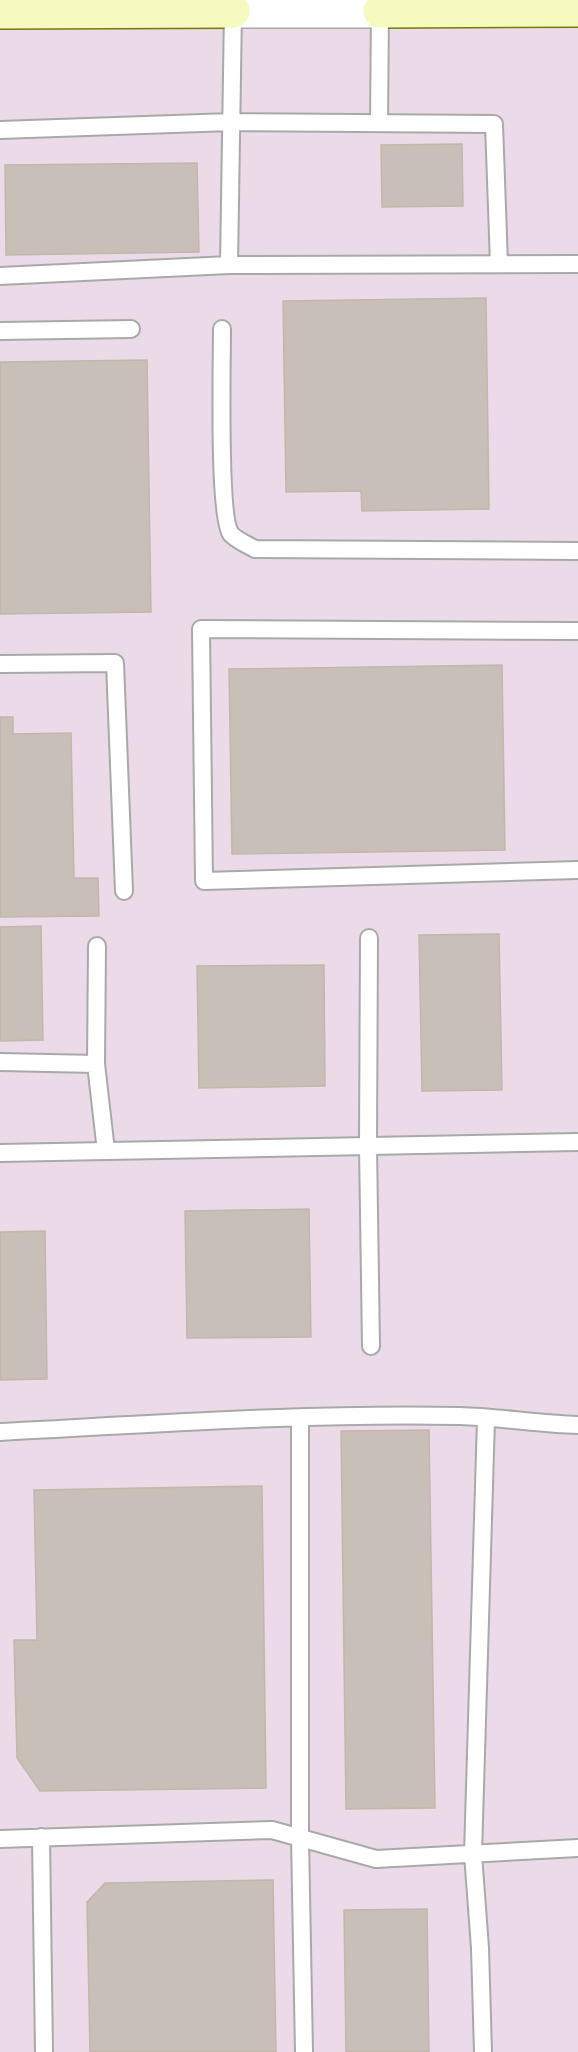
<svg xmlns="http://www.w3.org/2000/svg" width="578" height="2052" viewBox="0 0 578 2052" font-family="Rubik,sans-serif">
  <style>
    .industrial { fill: #ebdbe8 }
    .building { fill: #c7bfb8; stroke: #c4b6ab; stroke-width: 1.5 }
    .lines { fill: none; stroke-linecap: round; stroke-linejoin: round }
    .lane-casing { stroke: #a9a9a9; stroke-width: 20 }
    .street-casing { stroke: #a9a9a9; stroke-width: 36 }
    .secondary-casing { stroke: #707d05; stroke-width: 36 }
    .lane { stroke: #fff; stroke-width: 16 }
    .street { stroke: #fff; stroke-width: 33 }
    .secondary { stroke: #f7fabf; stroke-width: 33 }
  </style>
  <rect width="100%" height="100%" fill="#f2efe9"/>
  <path class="industrial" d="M0,0H578V2052H0Z"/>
  <path class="building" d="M462,144L463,206L382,207L381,145Z
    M197,163L199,252L6,255L5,165Z
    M486,298L489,509L362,511L361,491L286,492L283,301Z
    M147,360L151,612L0,614V362Z
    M502,665L505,850L232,854L229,669Z
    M0,717H13V734L71,733L74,878H98L99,916L0,917Z
    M41,926L43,1040L0,1041V927Z
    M499,934L502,1090L422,1091L419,935Z
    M324,965L325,1086L199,1088L197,966Z
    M309,1209L311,1337L187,1338L185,1211Z
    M45,1231L47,1379L0,1380V1232Z
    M429,1430L435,1808L346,1809L341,1431Z
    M262,1486L266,1788L40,1791L17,1758L14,1640H37L34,1490Z
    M273,1880L276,2052H90L87,1902L105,1883Z
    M427,1909L429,2052H346L344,1910Z"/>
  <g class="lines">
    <g class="lane-casing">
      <path id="lane" d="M233,11L229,265L578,264
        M379,123L380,11
        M0,130L231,122L494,124L499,264
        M0,276L229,265
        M222,329C222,360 218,518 231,534C236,540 248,545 255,549L578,551
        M0,331L131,329
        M578,631L201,629L204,881L578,870
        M0,664L115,663L124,891
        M369,938L368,1146L371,1346
        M0,1062L96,1064L97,946
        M96,1064L106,1151
        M0,1153L578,1142
        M300,1418V1838L304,2052
        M0,1432C153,1424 307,1413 460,1416C499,1417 539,1424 578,1425
        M41,1837L44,2052
        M0,1839L272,1830L376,1859L578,1848
        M483,2052L480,1948L473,1854L486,1419"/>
    </g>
    <g class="street-casing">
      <path id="street" d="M233,11H380"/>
    </g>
    <g class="secondary-casing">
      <path id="secondary" d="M380,11L578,10
        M0,12L233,11"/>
    </g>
    <use href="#lane" class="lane"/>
    <use href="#street" class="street"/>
    <use href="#secondary" class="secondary"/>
  </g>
</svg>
